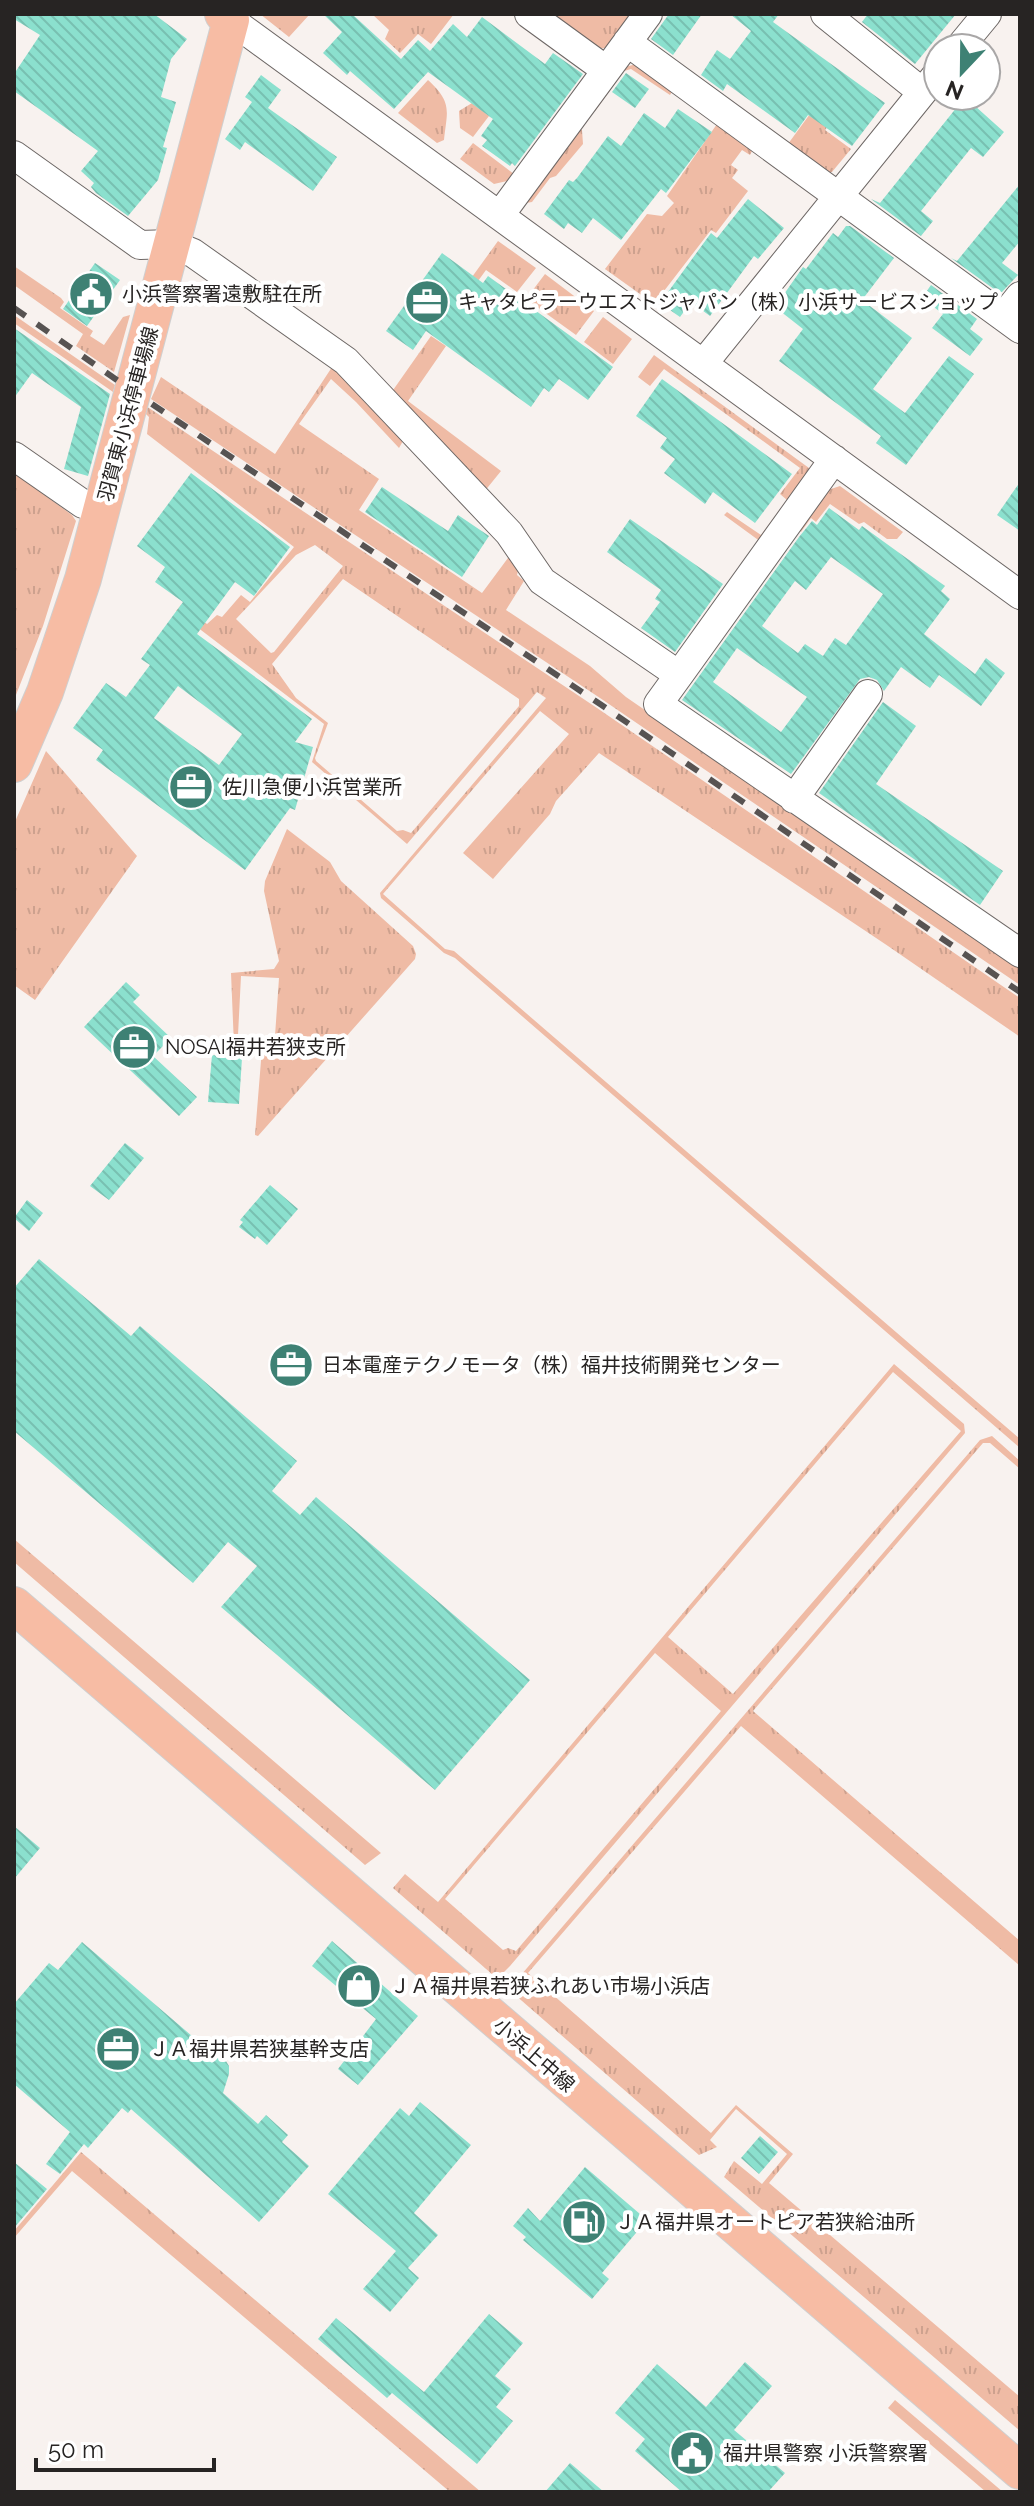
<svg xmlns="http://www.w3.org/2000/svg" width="1034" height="2506" viewBox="0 0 1034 2506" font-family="Raleway,'Noto Sans JP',sans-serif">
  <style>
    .grass { fill: url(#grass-tufts); fill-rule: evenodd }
    .building { fill: url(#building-back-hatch); fill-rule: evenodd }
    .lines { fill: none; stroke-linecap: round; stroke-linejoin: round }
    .minor-casing { stroke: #6d6765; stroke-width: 30 }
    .major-casing { stroke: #cfcfcf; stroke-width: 38 }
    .minor { stroke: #fff; stroke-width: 28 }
    .major { stroke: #f7bca4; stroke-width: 36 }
    .rail { stroke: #575352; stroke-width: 6; stroke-dasharray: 14 14; stroke-linecap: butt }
    .labels { text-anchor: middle; stroke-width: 8; stroke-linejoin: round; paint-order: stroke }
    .poi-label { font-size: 20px; fill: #272423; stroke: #fff; text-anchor: start }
    .street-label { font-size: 20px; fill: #272423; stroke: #fff }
  </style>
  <defs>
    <pattern id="grass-tufts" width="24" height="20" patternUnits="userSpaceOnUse" patternTransform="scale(2)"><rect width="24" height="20" fill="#efbba5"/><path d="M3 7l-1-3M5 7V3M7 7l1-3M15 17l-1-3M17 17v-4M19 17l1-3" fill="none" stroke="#cda18e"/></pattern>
    <pattern id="building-back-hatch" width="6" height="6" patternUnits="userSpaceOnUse" patternTransform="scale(2)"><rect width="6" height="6" fill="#8be0ce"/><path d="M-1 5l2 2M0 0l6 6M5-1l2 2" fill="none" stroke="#78c0b1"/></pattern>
  </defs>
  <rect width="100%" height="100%" fill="#f8f2ef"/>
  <path class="grass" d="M260,14H310L289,37Z
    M372,14H454L431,44L418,34L400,53L385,39L389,30Z
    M544,14H634L610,47L592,50Z
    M637,64L673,90L670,95L631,69L624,71L595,111L590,108L620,68Z
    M428,80C453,103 447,111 444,140L437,143L398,113Z
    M821,99L829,125L825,130L851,149L832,172L821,174L785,148Z
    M472,103L489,116L473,137L460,128L459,111Z
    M717,124L753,149L750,155L742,150L731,165L738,170L732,178L748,191L716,233L711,230L654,304L605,269L647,214L662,216L674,203L667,196Z
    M578,128L582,130L583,144L556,176L550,178L532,202L526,203Z
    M473,143L514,174L507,181L494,184L460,159Z
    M498,241L536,268L517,292L486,270L452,317L446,313Z
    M14,266L61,298L64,302L60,308L93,331L90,336L104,345L123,317L130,315L114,372L76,346L83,334L14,285Z
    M545,274L594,311L576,335L526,299Z
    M14,315L115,385L113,392L14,323Z
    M603,317L632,339L613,364L584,342Z
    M431,336L446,346L408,401L501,471L484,492L391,393Z
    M654,355L809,468V477L761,542L724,515L727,512L761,535L787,500L780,494L800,468L664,369L650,386L638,377Z
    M334,364L403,441L399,448L356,402L331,379L299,424L379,479L359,510L482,593L511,554L519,566L517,575L524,581L506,610L590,666L626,697L1020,969V985L603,700L151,399L161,377L275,454Z
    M146,406L597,708L1020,998V1037L888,946L599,753L556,801L550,814L493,879L463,853L569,734L540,711L383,894L445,949L454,951L1020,1439V1448L455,958L444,953L381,898L380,893L546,698L537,692L407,844L312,762L324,724L176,611L181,605L207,624L217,615L222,617L241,595L250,602L294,547L147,434L149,417L144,412ZM315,545L343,566L274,652L271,653L236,619L296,555ZM343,579L519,699V706L411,833L403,830L397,831L316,761L315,758L328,723L296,698L272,664Z
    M16,474L72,515L76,521L43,626L14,700Z
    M840,486L903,532L897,539H887L864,522L859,524L830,504L816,522L811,518L801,532L797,528L825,491Z
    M46,751L137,856L35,1000L14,985V824Z
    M287,829L330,862L341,881L413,946L416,954L415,959L258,1136L255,1135L263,1036H275L279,978L241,976L238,1035L246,1036L244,1058L234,1046L231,973L274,969L279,961L264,891L265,881Z
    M894,1364L964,1424L965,1433L510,1966L502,1974L493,1975L393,1888L405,1874L438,1902ZM893,1372L961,1431L733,1694L668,1637ZM655,1653L721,1711L516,1951L508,1948L503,1950L445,1899Z
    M992,1436L1020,1461V1469L990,1443H983L753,1711L1020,1941V1966L741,1726L528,1973L711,2133L736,2105L793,2154L769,2183L1020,2397V2431L724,2177L734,2161L762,2184L787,2154L736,2109L710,2140L717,2147L699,2155L514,1994L521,1975L980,1440Z
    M14,1539L381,1853L365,1865L14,1562Z
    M81,2152L481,2492H450L72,2171L14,2238V2231Z
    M895,2400L1003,2492H986L888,2408Z"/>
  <path class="building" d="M14,14H154L187,39L171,59L161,97L176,102L163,147L167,148L158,180L128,216L96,193L91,187L94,183L81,171L98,151L14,91V74L40,35L14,19Z
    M323,14H352L401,59L418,40L430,51L453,24L467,37L482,17L545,64L553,53L583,74L515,166L512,163L510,166L482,146L487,140L481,136L493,119L428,72L394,109L350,71L347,75L323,53L342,32Z
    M669,14H702L673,55L651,39Z
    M730,14H779L773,22L885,103L852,146L808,115L795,133L727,84L723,91L701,75L717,50L730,59L751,31Z
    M868,14H956L915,64L862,22Z
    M626,73L649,89L635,108L612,92Z
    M261,75L281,90L268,108L337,157L313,191L245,142L240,150L225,139L252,102L245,97Z
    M965,97L1004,132L983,157L971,148L921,211L933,221L921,236L871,199L880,203Z
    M678,109L712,132L666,193L661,189L621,240L593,218L582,233L568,223L564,229L544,214L569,180L573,182L577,178L608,136L621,146L644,113L665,128Z
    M1020,184V241L1002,263L1018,275L1002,292H998L951,258L957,261Z
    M748,199L784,228L758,259L754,256L710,316L691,302L680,317L660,303L711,233L717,238Z
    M846,226H850L894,258L862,300L912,338L873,389L905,413L949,356L974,374L906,465L876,443L881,436L779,361L803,329L775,307L803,267L806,269L833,233L838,237Z
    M442,253L483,283L488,276L613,367L588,400L559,379L549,392L544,388L531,407L426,331L413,350L386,331Z
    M95,263L120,280L87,326L63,309Z
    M931,285L977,319L970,329L983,339L970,356L932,328L943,314L922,298Z
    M14,328L110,394L88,476L64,469L81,407L32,373L14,398Z
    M662,379L792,474L755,523L713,492L705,504L664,473L675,459L660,448L667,438L636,416Z
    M191,473L290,547L254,596L235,582L197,634L312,719L295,742L313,747L295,810L290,808L245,870L96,760L103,750L73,728L106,683L126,697L150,665L141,659L183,602L155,582L165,567L137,546ZM178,686L242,734L219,765L154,718Z
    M1020,482V531L997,515Z
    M382,487L448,531L458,515L489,536L462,577L365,512Z
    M829,508L859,530L862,526L945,586L941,591L950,599L924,634L975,674L986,658L1005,673L981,706L939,675L930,688L901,667L884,691L877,680L869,677L860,679L791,774L682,700L799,537L812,521L817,525ZM831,557L883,594L846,645L835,638L823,656L805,644L798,653L762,626L795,581L806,590ZM737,648L807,697L781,732L713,682Z
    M630,519L723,584L675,652L641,628L660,602L655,599L661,590L607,552Z
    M883,702L916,726L876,784L1003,871L980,905L819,793Z
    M126,982L140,995L133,1002L171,1038L153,1056L197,1097L179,1116L84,1027Z
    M212,1055L242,1058L239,1104L208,1102Z
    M125,1143L144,1158L109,1200L90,1186Z
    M270,1185L298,1209L267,1245L257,1236L255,1239L239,1227L243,1222L240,1220Z
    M27,1200L43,1213L29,1231L14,1218Z
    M39,1259L131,1336L140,1326L297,1461L272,1491L300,1515L316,1497L530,1680L435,1790L221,1607L257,1566L228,1542L193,1583L14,1431V1288Z
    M14,1826L40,1848L14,1879Z
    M332,1941L418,2016L358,2085L338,2069L376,2019L312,1966Z
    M82,1942L213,2054L218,2048L229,2066V2074L223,2093L258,2124L266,2115L288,2135L282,2142L309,2166L259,2222L131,2109L128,2113L122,2108L88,2148L84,2144L60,2174L46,2164L70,2132L14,2084V2004L49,1963L58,1970Z
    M420,2102L471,2145L414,2213L438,2235L408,2268L419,2278L390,2312L363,2289L396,2251L328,2194L400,2108L409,2116Z
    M760,2136L778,2152L759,2174L741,2158Z
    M14,2162L47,2189L14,2228Z
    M585,2167L647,2220L602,2273L609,2279L592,2299L523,2240L526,2237L513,2226L528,2208L540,2221Z
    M489,2314L523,2343L495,2376L511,2389L496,2407L513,2421L477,2464L392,2393L387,2398L318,2339L336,2318L424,2392Z
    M745,2362L772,2386L734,2430L785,2473L768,2492H682L635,2451L645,2439L615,2413L657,2364L706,2407Z
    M570,2463L604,2492H545Z"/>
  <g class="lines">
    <g class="minor-casing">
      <path id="minor" d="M233,14L231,20L1020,595
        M529,14L606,70
        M825,14L922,92
        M627,42L1020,329
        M959,48L987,14
        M14,155L140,245L171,244L193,253L346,361L509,533L542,581L679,675L834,459
        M500,215L648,14
        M1004,316L1020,296
        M703,364L938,73
        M14,456L83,504L103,509
        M679,675L658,704L1020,953
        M794,799L868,694"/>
    </g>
    <g class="major-casing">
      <path id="major" d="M14,764L45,692L83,579L231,20L223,14
        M14,1605L1020,2471"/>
    </g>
    <use href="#minor" class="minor"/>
    <use href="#major" class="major"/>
    <path class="rail" d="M14,308L134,392L600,704L1020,992"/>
  </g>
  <defs>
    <g id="civic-disc" transform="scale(2.3)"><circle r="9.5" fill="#3e8174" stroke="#fff"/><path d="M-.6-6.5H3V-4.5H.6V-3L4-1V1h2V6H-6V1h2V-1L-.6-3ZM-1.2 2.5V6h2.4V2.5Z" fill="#fff"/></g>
    <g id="office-disc" transform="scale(2.3)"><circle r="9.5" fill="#3e8174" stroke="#fff"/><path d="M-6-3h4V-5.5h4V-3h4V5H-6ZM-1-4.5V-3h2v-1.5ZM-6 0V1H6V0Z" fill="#fff"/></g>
    <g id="shop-disc" transform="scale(2.3)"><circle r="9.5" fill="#3e8174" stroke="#fff"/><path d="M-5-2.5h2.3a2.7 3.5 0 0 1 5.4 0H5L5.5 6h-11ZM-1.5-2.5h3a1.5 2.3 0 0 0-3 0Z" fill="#fff"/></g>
    <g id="fuel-disc" transform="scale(2.3)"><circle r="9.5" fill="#3e8174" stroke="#fff"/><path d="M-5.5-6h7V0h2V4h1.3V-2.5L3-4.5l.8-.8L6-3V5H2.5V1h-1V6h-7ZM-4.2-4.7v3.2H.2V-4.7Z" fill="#fff"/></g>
  </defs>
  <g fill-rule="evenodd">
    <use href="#civic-disc" x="91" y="294"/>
    <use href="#office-disc" x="427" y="302"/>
    <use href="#office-disc" x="191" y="787"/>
    <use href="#office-disc" x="134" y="1047"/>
    <use href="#office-disc" x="291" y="1365"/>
    <use href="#shop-disc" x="359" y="1986"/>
    <use href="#office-disc" x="118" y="2049"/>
    <use href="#fuel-disc" x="584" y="2222"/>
    <use href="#civic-disc" x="692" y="2453"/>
  </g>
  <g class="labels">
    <g class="poi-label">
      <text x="122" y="301">小浜警察署遠敷駐在所</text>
      <text x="458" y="309">キャタピラーウエストジャパン（株）小浜サービスショップ</text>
      <text x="222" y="794">佐川急便小浜営業所</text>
      <text x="165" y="1054">NOSAI福井若狭支所</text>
      <text x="322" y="1372">日本電産テクノモータ（株）福井技術開発センター</text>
      <text x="390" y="1993">ＪＡ福井県若狭ふれあい市場小浜店</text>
      <text x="149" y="2056">ＪＡ福井県若狭基幹支店</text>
      <text x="615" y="2229">ＪＡ福井県オートピア若狭給油所</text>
      <text x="723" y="2460">福井県警察 小浜警察署</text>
    </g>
    <g class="street-label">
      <text transform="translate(128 414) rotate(-75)" y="7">羽賀東小浜停車場線</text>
      <text transform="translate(534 2055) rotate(41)" y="7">小浜上中線</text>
    </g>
  </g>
  <rect width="1034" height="2506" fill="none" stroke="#272423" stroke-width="32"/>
  <g transform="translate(962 72) rotate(202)"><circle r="38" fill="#ffffff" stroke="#a9a7a7" stroke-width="2"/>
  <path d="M0-6L14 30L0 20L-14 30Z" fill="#3e8174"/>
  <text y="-12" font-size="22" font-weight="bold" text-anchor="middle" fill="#272423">N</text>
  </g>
  <path d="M36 2458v12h178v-12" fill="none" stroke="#272423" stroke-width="4"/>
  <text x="48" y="2458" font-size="24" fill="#272423" stroke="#ffffff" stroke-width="6" paint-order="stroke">50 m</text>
</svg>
